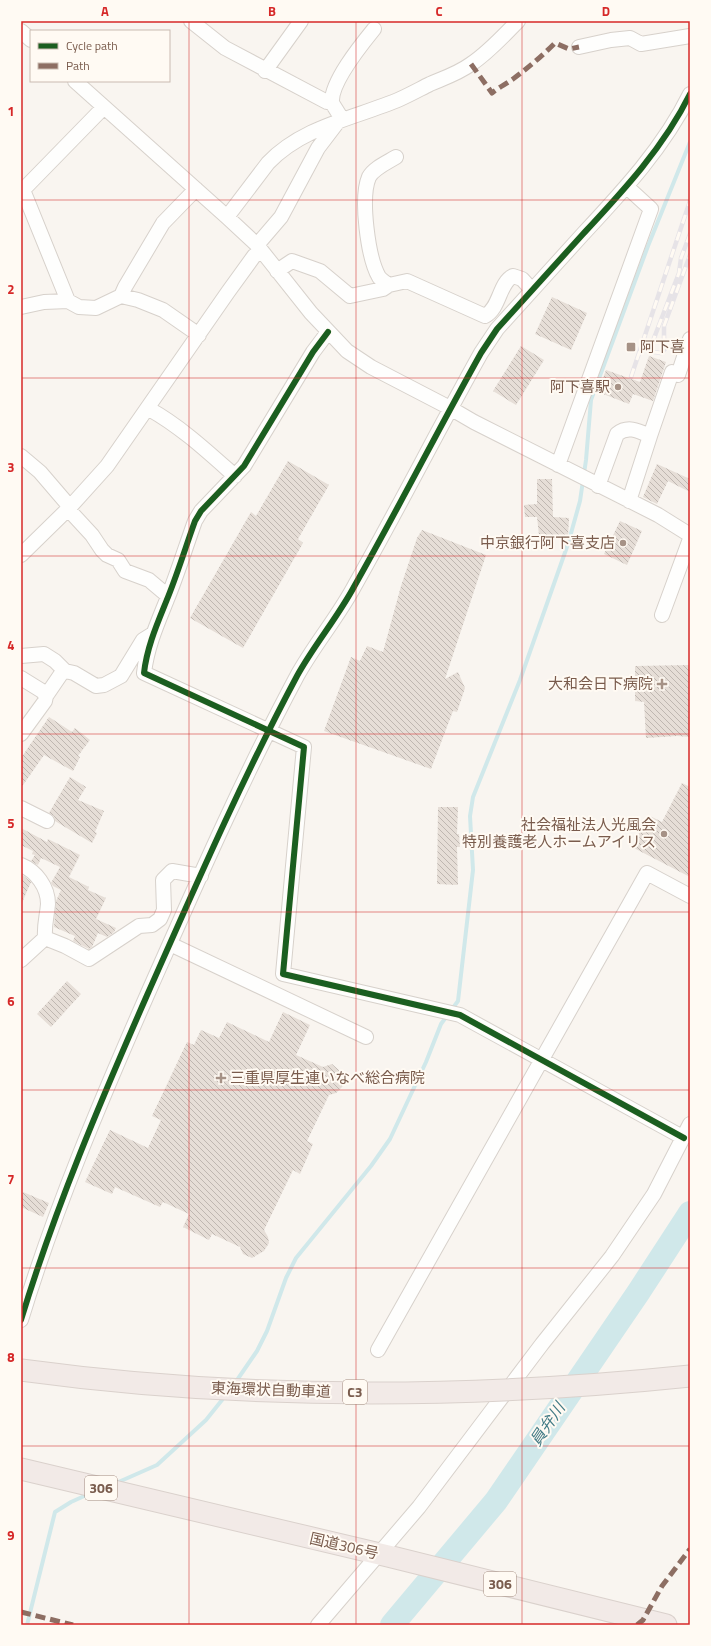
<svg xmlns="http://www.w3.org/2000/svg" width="711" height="1646" viewBox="0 0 711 1646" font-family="'Titillium Web','Noto Sans JP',sans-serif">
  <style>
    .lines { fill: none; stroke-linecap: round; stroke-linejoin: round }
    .stream { stroke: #d0e8ea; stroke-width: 4 }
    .river { stroke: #d0e8ea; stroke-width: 24 }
    .building { fill: url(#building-back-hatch) }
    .minor-casing { stroke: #d7d1cb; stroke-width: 16 }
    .highway-casing { stroke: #dad1cc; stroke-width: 23 }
    .minor { stroke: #fefefd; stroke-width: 14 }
    .highway { stroke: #f2eae7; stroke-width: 21 }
    .rail-casing { stroke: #e6e3e7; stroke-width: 4.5 }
    .rail { stroke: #fffaf3; stroke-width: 3; stroke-dasharray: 9; stroke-linecap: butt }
    .highway-bridge-casing { stroke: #dad1cc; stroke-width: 23; stroke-linecap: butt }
    .highway-bridge { stroke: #f2eae7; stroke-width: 21 }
    .quiet { stroke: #8d6e63; stroke-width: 5; stroke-dasharray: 10 5; stroke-linecap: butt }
    .cycleway-casing { stroke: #fffaf3; stroke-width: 8 }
    .cycleway { stroke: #1b5e20; stroke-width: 6 }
    .grid { fill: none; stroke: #d62828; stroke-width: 1; stroke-opacity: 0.55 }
    .poi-dot { fill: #a69286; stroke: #fffaf3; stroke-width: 1.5 }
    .labels { text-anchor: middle; stroke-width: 4; stroke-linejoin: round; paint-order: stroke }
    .shield { fill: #fffaf3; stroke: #a28b7f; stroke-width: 1 }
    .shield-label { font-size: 14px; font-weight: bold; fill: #7a5c4d }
    .poi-label { font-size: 15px; fill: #7a5c4d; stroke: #fffaf3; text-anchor: end }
    .street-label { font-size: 15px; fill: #7a5c4d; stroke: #fffaf3 }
    .water-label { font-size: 16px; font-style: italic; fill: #437c86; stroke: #fffaf3 }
    .neatline { fill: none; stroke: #d62828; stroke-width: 1.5 }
    .grid-label { font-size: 13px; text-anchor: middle; font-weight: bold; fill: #d62828 }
  </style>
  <defs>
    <pattern id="building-back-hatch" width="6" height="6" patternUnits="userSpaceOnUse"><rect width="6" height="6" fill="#e6ded7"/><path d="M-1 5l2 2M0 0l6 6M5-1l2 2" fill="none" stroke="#bfb7b1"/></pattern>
  </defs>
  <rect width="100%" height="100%" fill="#f9f5f0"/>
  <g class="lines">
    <path class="stream" d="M235,1383L257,1351L267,1331L286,1278L296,1258L371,1166L390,1139L426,1062L441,1024L458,1001L473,870L470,816L473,797L520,680L568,544L580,501L586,460L591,400L648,246L690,142
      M114,1484L157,1465L206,1420L226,1395
      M27,1625L55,1512L71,1502L91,1493"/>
    <path class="river" d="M392,1625L496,1501L638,1293L690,1213"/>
  </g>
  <path class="building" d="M552,297L587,313L571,350L535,334Z
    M521,346L544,360L516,405L493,391Z
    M649,356L666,362L653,401L633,394L629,404L598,392L606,370L640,382Z
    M288,461L329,485L298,539L303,543L243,648L190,618L251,512L256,516Z
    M657,464L690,479V492L668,481L657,504L643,497Z
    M537,479H552L553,517L569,518L568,537H553L552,535H539L537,517H525L524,505L537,504Z
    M620,521L642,531L627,565L604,554Z
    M422,530L486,555L445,679L458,672L465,688L457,712L453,711L431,769L324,731L351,657L360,661L367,646L383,652L401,586L417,538Z
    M690,665V737L677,736L646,738L644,702L635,701V666Z
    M49,717L72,732L75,728L90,740L78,756L80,757L73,771L44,755L21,788V758Z
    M70,777L86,787L78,800L104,811L95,832L97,833L92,843L55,821L54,816L49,813Z
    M682,783L690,787V877L632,847L648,815L662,822Z
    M438,807H458L457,834H459L460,847H457L458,885L437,884Z
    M21,828L47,842L48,839L80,855L69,877L89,887L88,890L106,898L96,919L116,928L114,932L107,937L98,933L92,947L89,949L73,941L75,936L54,927L56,901L61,890L53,886L51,883L60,867L41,858L38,865L31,861L35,855L32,854L33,851L21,845Z
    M21,874L31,882L21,905Z
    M67,981L81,994L51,1027L37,1014Z
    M283,1012L310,1025L296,1055L323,1067L332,1064L341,1072L344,1079L342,1087L336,1093L329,1095L307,1141L313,1144L300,1174L293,1170L264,1230L268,1237L269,1243L264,1251L252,1258L243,1254L240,1247L212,1234L209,1240L183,1227L189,1214L163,1202L160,1207L115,1187L112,1194L85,1182L110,1130L148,1148L161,1120L152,1116L187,1042L194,1045L201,1030L219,1038L227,1022L269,1042Z
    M23,1192L49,1203L43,1217L21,1207V1198Z"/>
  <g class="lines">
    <g class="minor-casing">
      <path id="minor" d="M191,21L225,48L327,102L332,103L342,119
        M21,31L31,40
        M579,47L611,40L630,38L641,44L690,36
        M265,71L301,21
        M75,81L227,217L257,245L311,313L347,351L371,367L450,408L474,422L658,515L690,535
        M332,103C330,83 361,45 374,29
        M396,157C388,162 374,168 369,177C360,198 368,258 379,277C381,280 386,283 389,285L407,281L485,316C500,308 499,283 513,276L522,279L532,290
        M23,190L68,301
        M21,192L104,107
        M227,217L268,163C303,126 356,118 400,99C411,94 420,89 430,84C444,78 459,73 471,64C489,52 503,36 518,21
        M257,245L281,217L318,148L337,123
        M277,271L292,261L320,271L350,296L383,289L389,285
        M121,296L125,287L163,223L196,189
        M21,307L44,302L68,301L79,307L96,308L121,296L138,300L163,310L199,335
        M328,332L313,352L244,466L201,511L195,521C186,546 178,572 168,597C158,622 147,646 144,673L304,747L283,974L460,1015L684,1138
        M149,409C180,426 208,452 235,476
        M650,436L672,372L678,375L690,339
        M21,456L40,472L70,507
        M558,465L651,209L627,187
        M598,486L617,434C628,425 639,431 650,436L629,501
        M68,509L92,535L102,550L107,555L118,560L125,571L149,580L168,596
        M21,555L70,507L107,466L228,292L254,256L261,251
        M662,615L690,539
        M21,656L44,654L55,661L65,671
        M21,678L42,691L46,696L45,701L21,734
        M46,696L61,674L65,671L74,673L96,686L104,685L121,676L143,640L151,635
        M21,808L47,821
        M21,865C36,871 48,887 48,904C47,917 44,924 45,938
        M45,938L65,946L89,959L139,926L152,925L160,919L164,910L163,880L172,871L201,876
        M170,944L366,1037
        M21,960L45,938
        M21,1320C55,1208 101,1100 148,993C195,887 242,779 297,676C314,645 338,617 355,585C398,509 438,430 481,353L497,329C526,297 554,266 583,234C623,191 664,147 690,94
        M378,1350L647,873L690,896
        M318,1625L419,1507L542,1344L612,1256L654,1194L690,1124"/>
    </g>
    <g class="highway-casing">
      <path id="highway" d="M21,1469L388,1556L666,1625"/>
    </g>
    <use href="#minor" class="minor"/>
    <use href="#highway" class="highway"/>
    <g class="rail-casing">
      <path id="rail" d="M690,234L681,258L679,273L651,346V349L654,352L661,353L666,348L664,338V326L690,255
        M631,377L690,201"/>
    </g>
    <use href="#rail" class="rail"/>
    <g class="highway-bridge-casing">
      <path id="highway-bridge" d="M21,1370C242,1400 468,1399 690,1376"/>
    </g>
    <use href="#highway-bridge" class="highway-bridge"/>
    <path class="quiet" d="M471,64L492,93C498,88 506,84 513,79C528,68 542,56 555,43L569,49L579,47
      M21,1612L73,1625
      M637,1625L643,1620L662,1586L690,1549"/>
    <g class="cycleway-casing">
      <path id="cycleway" d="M328,332L313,352L244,466L201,511L195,521C186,546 178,572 168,597C158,622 147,646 144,673L304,747L283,974L460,1015L684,1138
        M21,1320C55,1208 101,1100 148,993C195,887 242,779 297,676C314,645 338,617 355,585C398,509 438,430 481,353L497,329C526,297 554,266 583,234C623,191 664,147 690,94"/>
    </g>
    <use href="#cycleway" class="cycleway"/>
  </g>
  <path class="grid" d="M189,21V1625M356,21V1625M522,21V1625M21,200H690M21,378H690M21,556H690M21,734H690M21,912H690M21,1090H690M21,1268H690M21,1446H690"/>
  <g class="poi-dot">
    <rect x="626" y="342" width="10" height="10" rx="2"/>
    <circle cx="618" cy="387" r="4"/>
    <circle cx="623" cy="543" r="4"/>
    <path d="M660 678h4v4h4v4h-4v4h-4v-4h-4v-4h4z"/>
    <circle cx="664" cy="834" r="4"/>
    <path d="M219 1072h4v4h4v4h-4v4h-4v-4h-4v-4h4z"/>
  </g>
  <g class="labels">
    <g class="shield">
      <rect x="343" y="1380" width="24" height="24" rx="3"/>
      <rect x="85" y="1476" width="32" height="24" rx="3"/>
      <rect x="484" y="1572" width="32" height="24" rx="3"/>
    </g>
    <g class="shield-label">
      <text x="355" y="1397">C3</text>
      <text x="101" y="1493">306</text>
      <text x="500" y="1589">306</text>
    </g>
    <g class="poi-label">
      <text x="640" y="352" text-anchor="start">阿下喜</text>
      <text x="610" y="392">阿下喜駅</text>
      <text x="615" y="548">中京銀行阿下喜支店</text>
      <text x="653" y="689">大和会日下病院</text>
      <text x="656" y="830">社会福祉法人光風会<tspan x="656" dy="17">特別養護老人ホームアイリス</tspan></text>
      <text x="230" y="1083" text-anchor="start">三重県厚生連いなべ総合病院</text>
    </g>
    <g class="street-label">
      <text transform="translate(271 1390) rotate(2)" y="5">東海環状自動車道</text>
      <text transform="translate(344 1546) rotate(13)" y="5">国道306号</text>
    </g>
    <g class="water-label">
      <text transform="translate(547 1424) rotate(-56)" y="6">員弁川</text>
    </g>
  </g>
  <rect width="711" height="1646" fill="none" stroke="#fffaf3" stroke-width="44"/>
  <rect x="30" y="30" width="140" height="52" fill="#fffaf3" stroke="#cabbb1"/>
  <rect x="38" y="43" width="20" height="6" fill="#1b5e20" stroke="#cabbb1"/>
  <text x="66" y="50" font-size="12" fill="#7a5c4d">Cycle path</text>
  <rect x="38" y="63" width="20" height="6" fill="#8d6e63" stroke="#cabbb1"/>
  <text x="66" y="70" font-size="12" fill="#7a5c4d">Path</text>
  <rect x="22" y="22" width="667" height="1602" class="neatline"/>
  <g class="grid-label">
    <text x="105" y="16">A</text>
    <text x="272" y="16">B</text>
    <text x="439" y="16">C</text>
    <text x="606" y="16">D</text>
    <text x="11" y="116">1</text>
    <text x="11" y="294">2</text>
    <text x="11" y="472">3</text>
    <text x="11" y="650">4</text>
    <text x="11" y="828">5</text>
    <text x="11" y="1006">6</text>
    <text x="11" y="1184">7</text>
    <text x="11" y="1362">8</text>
    <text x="11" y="1540">9</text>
  </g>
</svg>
